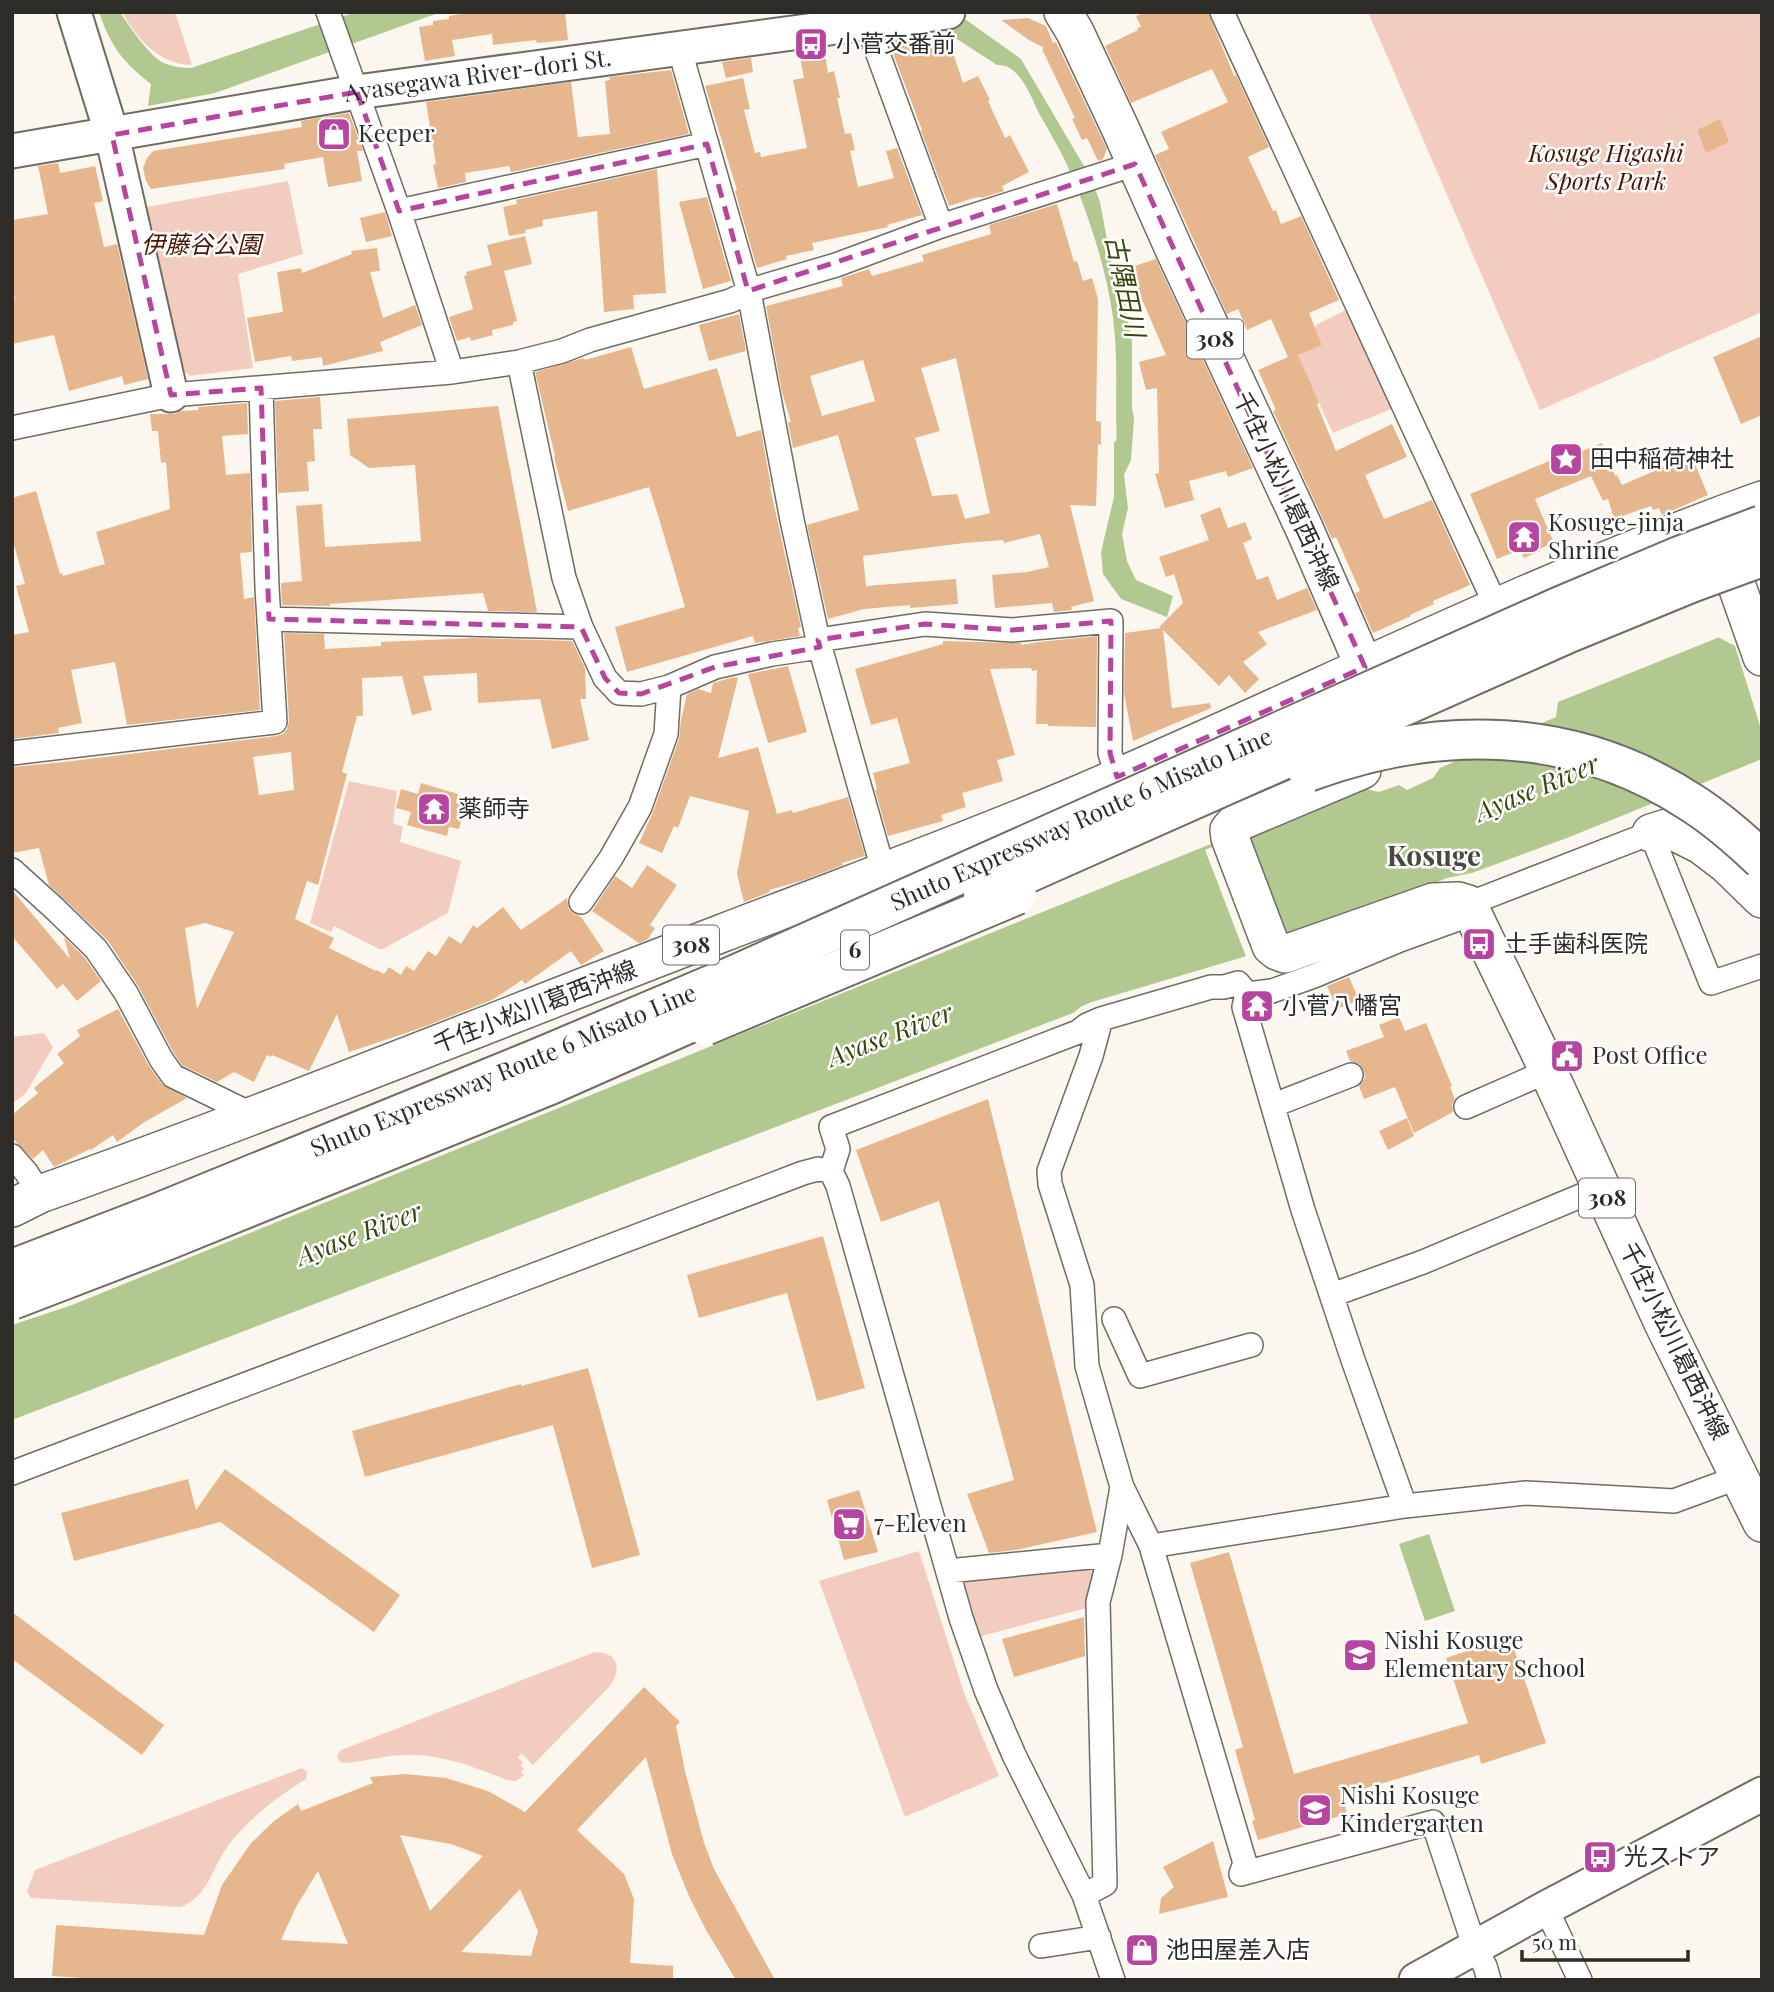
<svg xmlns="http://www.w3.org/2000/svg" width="1774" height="1992" viewBox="0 0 1774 1992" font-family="'Playfair Display','Noto Sans JP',serif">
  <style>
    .green { fill: #f2ccbe }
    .water { fill: #b2c891 }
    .pier { fill: #fbf7ee }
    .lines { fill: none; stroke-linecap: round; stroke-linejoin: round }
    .stream { stroke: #b2c891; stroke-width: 7 }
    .building { fill: #e6b78e; fill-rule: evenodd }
    .street-casing { stroke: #6f6c64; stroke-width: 26 }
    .secondary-casing { stroke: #6f6c64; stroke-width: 37 }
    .primary-casing { stroke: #6f6c64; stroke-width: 40 }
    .street { stroke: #fff; stroke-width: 23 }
    .secondary { stroke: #fff; stroke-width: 33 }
    .primary { stroke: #fff; stroke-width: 37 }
    .highway-bridge-casing { stroke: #6f6c64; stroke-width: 42; stroke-linecap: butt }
    .highway-bridge { stroke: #fff; stroke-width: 38 }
    .marked { fill: none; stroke: #b7449e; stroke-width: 5; stroke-dasharray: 14 9; stroke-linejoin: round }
    .labels { text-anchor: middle; stroke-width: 5; stroke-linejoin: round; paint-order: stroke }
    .shield { fill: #fff; stroke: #6d6b69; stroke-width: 2 }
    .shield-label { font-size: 23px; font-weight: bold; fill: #2e2c29 }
    .poi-label { font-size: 24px; fill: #2e2c29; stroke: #fff; text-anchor: start }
    .street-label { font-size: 24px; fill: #2e2c29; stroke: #fff }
    .park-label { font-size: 24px; font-style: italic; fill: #4b1601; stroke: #fff }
    .water-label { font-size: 26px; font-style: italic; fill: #344609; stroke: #fff }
    .quarter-label { font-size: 28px; font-weight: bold; fill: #4b4740; stroke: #fff }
  </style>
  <rect width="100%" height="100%" fill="#fbf7ee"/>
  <path class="green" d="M122,12H175L192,65C160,65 137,39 122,12Z
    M1368,12H1762V312L1540,410Z
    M288,181L303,254L238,274L253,368L190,376L181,368L141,208Z
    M1348,309L1392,402L1391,409L1333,433L1310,384L1301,388L1287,352L1309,350L1322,345L1315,328L1317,324Z
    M349,781L397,791L393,823L403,827L400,842L461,861L448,913L381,950L334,926L331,932L310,923Z
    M44,1033L53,1047L26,1093L12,1104V1037Z
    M919,1551L964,1693L999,1776L905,1817L819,1581Z
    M1099,1565L1094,1606L978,1637L960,1574Z
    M595,1652C619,1652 622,1670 609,1687L533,1765L522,1754L518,1757L523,1763L521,1765L524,1769L521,1772L524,1775C521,1777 518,1781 514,1781C509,1782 468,1764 457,1762C439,1758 421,1754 403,1755C382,1756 363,1762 343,1763L339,1761L337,1756L341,1750Z
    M302,1768L307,1772L306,1779C277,1797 252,1816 230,1843C212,1866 210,1895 181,1907L31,1898L27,1891L35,1870Z"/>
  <path class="water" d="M99,12H120C129,26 150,57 164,63C173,67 182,68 191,68L356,12H441L215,93L148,106L151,84C122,61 111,47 99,12Z
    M904,12H955L1021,59L1091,178L1100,202L1114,278L1125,304L1132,342V407L1134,418L1131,460L1124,475L1128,508L1122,534L1127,561L1136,580L1173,596L1167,617L1121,599L1103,574L1101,552L1114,497V442L1120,438V427L1116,423C1116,384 1118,344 1111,305C1104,262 1087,211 1070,172C1062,152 1050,133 1040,115C1031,98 1020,63 997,65L943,30Z
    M1762,620V759L1567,838L1472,873L1447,878L1287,944L1092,1002L1082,1006L1073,1013L12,1420V1325L72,1305L1354,786L1379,792L1399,785L1407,790L1433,778L1440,768L1556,717L1558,702Z
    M1429,1534L1455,1611L1425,1621L1399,1544Z"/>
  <path class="pier" d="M1762,616V732L1735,646L1714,635Z
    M1240,835L1289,941L1247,959L1205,850Z"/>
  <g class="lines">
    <path class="stream" d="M1120,417V444"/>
  </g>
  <path class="building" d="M473,12H565L568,40L537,43L536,40L493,45L492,34L452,40L455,56L425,61L419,27L433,25V21L449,19V16Z
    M1147,12H1208L1234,76L1236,75L1269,147L1248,157L1273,211L1276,210L1281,224L1301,216L1339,300L1309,313L1322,345L1298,355L1319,403L1317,404L1336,451L1392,424L1407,457L1365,475L1384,519L1432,500L1470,585L1433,601L1434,604L1410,615L1411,616L1373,633L1355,593L1360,591L1336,537L1332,539L1273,411L1276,410L1258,370L1288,357L1271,319L1247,330L1238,309L1227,314L1155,155L1169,149L1161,132L1228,102L1212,69L1131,103L1105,46L1138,30L1137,28L1141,27L1136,16Z
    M1028,18L1046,26L1053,43L1056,42L1107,149L1103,159L1098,161L1087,138L1082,140L1072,119L1075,118L1042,49L1044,48L1029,40L1001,20Z
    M934,34L940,43L950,44L963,83L978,76L990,100L988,101L1005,138L1010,135L1029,172L1002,186L1004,191L981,198V197L974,198L949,206L921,131L922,130L888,40L907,37L908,41Z
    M824,48L828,73L834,71L840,98H837L845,134L851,133L855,150L850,151L858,187L894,178L886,151L897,148L922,215L887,225L888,227L812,243L814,250L786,256L787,259L757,268L735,191L737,190L705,86L743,78L750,109L744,110L755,153L760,152L761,157L807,148L793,80L804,78L799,52Z
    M751,58L753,72L726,78L722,62Z
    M671,70L689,134L511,172L509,166L465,173L466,182L438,188L433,165L436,164L426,102L571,82L578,137L610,134L605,81L610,80L609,77Z
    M349,113L363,151H357L362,181L328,187L323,157L284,164L285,169L151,189L146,181L143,168L147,158L153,151L302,127L301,121Z
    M1720,119L1729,142L1706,153L1697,130Z
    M58,163L60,173L95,166L103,201L94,203L104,247L117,244L148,379L124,385L122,376L69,391L54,335L12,344V301L15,300L12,286V220L48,214L38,166Z
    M657,169L666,293L633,295L634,309L604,312L597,211L542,220L543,226L525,230L526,233L509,236L503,207L517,204L516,200Z
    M707,197L731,281L703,289L679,202Z
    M1057,204L1074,262L1077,261L1083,281L1092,278L1098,299L1096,421L1101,422V445L1098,444L1096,506L1070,505L1094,601L1071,607L1072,610L1054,612L1052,603L995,608L992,575L1027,572L1049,567L1040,534L1004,543L1003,540L964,543L863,556L866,586L956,579L958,604L910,608V605L864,609L828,619L807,525L859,510L838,435L793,448L788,422H791L782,392L766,306L843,286L841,278L869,269L872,276L924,261L922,255L991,234L989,225ZM956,358L990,513L965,519L957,494L932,496L915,438L940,431L921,368ZM863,360L875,401L822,416L810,376Z
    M385,212L392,236L366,242L360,218Z
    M525,236L532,264L504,271L517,321L513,322V325L492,330L493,335L471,341L470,337L457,341L449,317L473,309L464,276L467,275L466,272L492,265L487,245Z
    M377,248L380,271L370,272L383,318L415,305L422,325L380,342L383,351L323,366L322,357L292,361L291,356L255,362L247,318L283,312L277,272L301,268L302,273L352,254L351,251Z
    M1156,259L1253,468L1228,477L1226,471L1189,481L1194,500L1165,508L1155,474L1159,473L1157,388L1146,390L1139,362L1166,355L1137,288L1135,289L1128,268Z
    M739,314L746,351L709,361L699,325Z
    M1762,336V415L1741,424L1713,357Z
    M631,347L644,389L717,368L737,437L761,430L771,487H770L801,627L798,628L800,636L755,643L753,636L627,672L615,627L685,607L658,515L649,487L568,511L554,457L555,456L535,372L584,358L585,360Z
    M320,397L322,429H313L315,461L307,462L309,491L278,493L275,401Z
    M247,403L248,434L222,436L226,475L250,473L252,552L240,553L244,599L254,597L260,710L127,725L115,662L71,670L82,723L58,728L59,733L12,739V635L29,632L16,586L25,584L12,538V498L36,491L60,574L62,573L63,576L105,564L96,532L170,509L166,462L161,463L158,431H152L150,414H175L180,411L198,410V407Z
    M498,406L537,612L488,611L483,593L330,604V606H323L282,605L281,583L302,581L296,506L322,504L325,547L421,541L415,465L369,468L350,455L347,419Z
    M1602,443L1615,476L1617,475L1622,485L1691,455L1708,495L1662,515L1659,508L1653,510L1651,506L1614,519L1608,499L1603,501L1591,476L1535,499L1554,543L1539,549L1540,551L1524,558L1520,550L1497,559L1470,494L1571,452L1572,455Z
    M1220,507L1228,528L1245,522L1252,539L1243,543L1257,580L1268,576L1277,600L1307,588L1317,610L1258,632L1267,644L1243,662L1259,679L1245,693L1229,675L1219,686L1163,630L1172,708L1210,703L1211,708L1133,741L1124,693L1125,633L1161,628L1159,627L1183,603L1174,574L1166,577L1159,557L1209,540L1200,515Z
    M284,633L324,634L325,649L381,646V642L474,638L572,641L585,668L586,699H580L589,740L552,749L540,699L478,703L477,673L423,676L432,710L412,715L402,676L362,678L363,716H357L342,772L347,774L318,885L307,881L295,919L334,938L329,948L376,971L377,970L384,974L389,967L401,975L406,966L414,971L428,951L436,956L449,936L461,944L473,925L477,928L503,907L521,930L567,898L569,909L573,913L581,917L604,951L581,965L571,951L525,984L522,980L494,999L421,1028L349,1052L337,1014L309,1071L272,1055L271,1057L267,1055L254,1082L234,1072L217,1082L182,1065L173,1052L138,986L108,941L49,885L39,848L12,853V767L64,762L277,736L283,734L287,729L289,721ZM291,752L294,790L259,795L253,757ZM205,923L234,932L197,1009L185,928Z
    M1097,636L1096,727L1048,726V724H1036L1037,670L1032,671L1031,668L990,669L1015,755L997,760L1003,781L962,793L966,807L941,815L943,821L888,836L875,790L877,789L873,773L910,763L897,718L871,725L855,669L943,644V641L1021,643V645L1039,642Z
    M788,666L807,732L768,743L748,674Z
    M734,677L738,678L718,758L758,747L777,814L792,810L793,813L848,797L865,856L842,863L843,865L801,881L769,890L770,892L744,902L737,874L749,811L690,796L678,828L674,826L662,853L639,843L653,812L679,739L681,720L687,694L698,689L711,693L713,683Z
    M421,783L458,794L456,803L465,805L459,829L449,827L447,836L407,825L411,812L396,808L401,789L418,794Z
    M647,865L677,885L650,925L655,928L648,939L639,943L592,911L615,876L632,888Z
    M12,890L70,959L64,937L85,958L101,981L77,1001L63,984L57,989L12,936Z
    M1349,977L1359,1000L1337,1009L1327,986Z
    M118,1009L149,1066L162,1084L187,1098L143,1123L117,1142L113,1135L91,1150L90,1149L54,1167L43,1150L33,1159L12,1138V1115L38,1093L34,1088L64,1063L57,1054L80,1036L77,1030Z
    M1399,1017L1405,1031L1426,1023L1452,1086L1450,1087L1455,1099L1452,1105L1453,1112L1414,1133L1395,1087L1364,1099L1359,1086L1365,1078L1364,1071L1359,1064L1350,1061L1346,1051L1384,1037L1379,1025Z
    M988,1099L1097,1532L1016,1550L989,1553L967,1494L1014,1480L939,1201L881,1222L856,1150Z
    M1407,1118L1414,1136L1388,1150L1379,1131Z
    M823,1236L865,1388L817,1401L787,1293L699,1318L687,1275Z
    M588,1368L640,1555L592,1568L553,1425L365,1477L352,1431L521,1384V1386Z
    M225,1469L400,1595L374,1632L220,1522L74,1561L61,1513L188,1479L196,1510Z
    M859,1490L878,1552L844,1560L827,1500Z
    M1229,1552L1294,1774L1468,1723L1446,1658L1510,1637L1546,1743L1481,1764L1479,1755L1342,1795L1347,1814L1258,1840L1252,1821L1255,1820L1235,1750L1243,1747L1190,1563Z
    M12,1612L164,1725L142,1755L12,1659Z
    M1084,1617L1085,1656L1014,1677L1002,1639Z
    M644,1687L680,1722L676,1726L685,1771L704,1843L714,1869L775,1980H736L706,1930L688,1894L672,1854L646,1757L577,1830L624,1874L634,1899L630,1963L673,1966V1980H113L52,1976L56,1925L204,1935L222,1885L251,1843L274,1821L298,1804L301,1811L373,1783L370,1777L405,1774L446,1778L488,1791L525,1812ZM400,1835L451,1844L483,1856L430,1911ZM318,1871L348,1944L281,1940L296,1907ZM520,1889L538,1931L531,1956L461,1952Z
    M1213,1841L1228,1897L1159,1914L1161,1898L1174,1887L1163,1867Z"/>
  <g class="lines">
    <g class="street-casing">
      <path id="street" d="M328,12L399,211L452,372
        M1222,12L1491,595
        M867,24L941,226
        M679,47L749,292L792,520L818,640L884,873
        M399,211L707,144
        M519,362L564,578L581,627L605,678L619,693L641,694L669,687L715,667L772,654L820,647
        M12,428L171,395L452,372L519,362L562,351L590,340L730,301L758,288L836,265L941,226L1135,164
        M269,619L581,627
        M818,640L925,624L1012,630L1111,621L1110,753L1117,777
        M12,753L275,722L267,587L261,388
        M12,870L55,909L96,949L126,993L161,1059L173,1076L253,1115
        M581,902L611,858L640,807L666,734L669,687
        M1247,994L1244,1007L1303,1210L1353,1360L1405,1506
        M1101,1019L1091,1056L1049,1171L1050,1184L1082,1285L1087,1366L1122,1487L1151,1546L1245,1863L1241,1874
        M1274,1105L1351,1075
        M1466,1107L1548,1071
        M12,1156L26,1172L40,1194
        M831,1171L838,1149L831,1127L1078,1032L1087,1025L1101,1019L1211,987H1224L1238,983L1247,994L1272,991L1314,976L1400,940L1458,919L1468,904L1651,833L1711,983L1762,966
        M1332,1295L1423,1262L1602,1187
        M1114,1319L1140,1376L1251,1345
        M12,1473L803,1173L818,1169L831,1171L838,1186L961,1618L986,1690L1014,1755L1084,1895L1113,1980
        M1151,1546L1405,1506L1526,1493L1674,1501L1739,1477
        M948,1571L1110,1555
        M1241,1874L1433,1822L1475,1948L1485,1966L1489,1980
        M1084,1895L1105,1884L1098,1602L1110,1555L1122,1487
        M1546,1908L1580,1980
        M1041,1946L1099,1937"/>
    </g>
    <g class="secondary-casing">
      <g id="secondary">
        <path d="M74,12L112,135L171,395"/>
        <path id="s1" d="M12,151L357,92L948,12"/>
        <path d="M1416,1980L1546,1908L1762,1794"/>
      </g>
    </g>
    <g class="primary-casing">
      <path id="primary" d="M1063,12L1075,32L1121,130L1173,247L1304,528L1387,719
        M1720,538L1762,657
        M1362,770L1234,824L1229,830L1230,838L1271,946L1277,951L1285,954L1433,902L1458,901L1468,904L1540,1053L1663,1323L1762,1523
        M1651,833L1667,828L1701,845L1726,864L1762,899
        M12,1208L40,1194C269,1113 493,1021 720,934C839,888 959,845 1077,795C1305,698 1527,584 1762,500"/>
    </g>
    <use href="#street" class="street"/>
    <use href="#secondary" class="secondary"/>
    <use href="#primary" class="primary"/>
    <g class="highway-bridge-casing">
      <g id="highway-bridge">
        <path d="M1308,772C1438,724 1573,725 1692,803C1717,819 1740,839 1762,860"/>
        <path d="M983,893L1569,633L1691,583L1762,557"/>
        <path d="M705,1026L1017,895"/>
        <path id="s2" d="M12,1269L155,1214L538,1058L732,976L1558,607L1679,556L1762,525"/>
        <path d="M12,1300L168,1240L550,1085L726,1007"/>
      </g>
    </g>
    <use href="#highway-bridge" class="highway-bridge"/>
  </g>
  <path class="marked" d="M357,92L399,211L707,144L748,291L1135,164L1365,667L1117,777L1110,753L1111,621L1012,630L925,624L818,640L820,647L715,667L641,694L619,693L605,678L581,627L269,619L261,388L171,395L112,135Z"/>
  <defs>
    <g id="bus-square" transform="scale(1.75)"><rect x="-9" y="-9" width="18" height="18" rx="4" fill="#b7449e" stroke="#fff"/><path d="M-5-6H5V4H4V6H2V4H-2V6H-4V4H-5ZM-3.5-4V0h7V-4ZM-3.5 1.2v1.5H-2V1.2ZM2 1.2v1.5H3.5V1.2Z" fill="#fff"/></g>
    <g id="shop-square" transform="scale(1.75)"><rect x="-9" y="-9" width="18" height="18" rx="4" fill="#b7449e" stroke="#fff"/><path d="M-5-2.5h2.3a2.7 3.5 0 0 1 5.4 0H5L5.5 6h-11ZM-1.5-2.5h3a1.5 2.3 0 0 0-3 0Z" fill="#fff"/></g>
    <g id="sight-square" transform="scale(1.75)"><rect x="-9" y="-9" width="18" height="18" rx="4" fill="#b7449e" stroke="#fff"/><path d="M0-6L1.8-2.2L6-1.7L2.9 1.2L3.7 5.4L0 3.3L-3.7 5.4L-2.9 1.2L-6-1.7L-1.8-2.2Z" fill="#fff"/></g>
    <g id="temple-square" transform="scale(1.75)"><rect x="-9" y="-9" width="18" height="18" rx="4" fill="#b7449e" stroke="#fff"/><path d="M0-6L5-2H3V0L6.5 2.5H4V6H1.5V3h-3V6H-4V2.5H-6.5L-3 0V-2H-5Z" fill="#fff"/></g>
    <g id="civic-square" transform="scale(1.75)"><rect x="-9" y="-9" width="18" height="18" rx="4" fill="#b7449e" stroke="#fff"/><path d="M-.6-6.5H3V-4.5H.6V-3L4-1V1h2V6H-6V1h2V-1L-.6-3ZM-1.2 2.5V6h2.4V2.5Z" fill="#fff"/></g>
    <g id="supermarket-square" transform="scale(1.75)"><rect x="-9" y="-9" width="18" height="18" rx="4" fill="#b7449e" stroke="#fff"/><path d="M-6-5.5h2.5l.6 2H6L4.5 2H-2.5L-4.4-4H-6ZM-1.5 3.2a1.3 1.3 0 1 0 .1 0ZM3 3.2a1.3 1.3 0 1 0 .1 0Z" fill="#fff"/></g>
    <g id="school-square" transform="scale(1.75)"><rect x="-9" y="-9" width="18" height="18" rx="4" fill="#b7449e" stroke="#fff"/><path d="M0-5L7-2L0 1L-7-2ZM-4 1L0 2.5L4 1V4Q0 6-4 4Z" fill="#fff"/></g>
  </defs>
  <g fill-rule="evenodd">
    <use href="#bus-square" x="811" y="44"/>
    <use href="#shop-square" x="334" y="134"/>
    <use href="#sight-square" x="1566" y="459"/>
    <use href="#temple-square" x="1524" y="537"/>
    <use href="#temple-square" x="434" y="809"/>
    <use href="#bus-square" x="1479" y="944"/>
    <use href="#temple-square" x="1257" y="1006"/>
    <use href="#civic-square" x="1567" y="1056"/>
    <use href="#supermarket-square" x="849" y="1524"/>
    <use href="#school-square" x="1360" y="1655"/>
    <use href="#school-square" x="1315" y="1810"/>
    <use href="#bus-square" x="1600" y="1857"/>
    <use href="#shop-square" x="1142" y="1950"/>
  </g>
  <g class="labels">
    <g class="shield">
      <rect x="1187" y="319.5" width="56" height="39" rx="5"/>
      <rect x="663" y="925.5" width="56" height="39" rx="5"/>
      <rect x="841" y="930.5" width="28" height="39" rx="5"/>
      <rect x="1579" y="1178.5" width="56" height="39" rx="5"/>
    </g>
    <g class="shield-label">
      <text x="1215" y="347">308</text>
      <text x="691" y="953">308</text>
      <text x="855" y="958">6</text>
      <text x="1607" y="1206">308</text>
    </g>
    <g class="poi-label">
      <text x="836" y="52">小菅交番前</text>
      <text x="358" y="142">Keeper</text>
      <text x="1590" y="467">田中稲荷神社</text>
      <text x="1548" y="531">Kosuge-jinja<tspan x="1548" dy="28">Shrine</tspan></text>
      <text x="458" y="817">薬師寺</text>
      <text x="1504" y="952">土手歯科医院</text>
      <text x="1282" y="1014">小菅八幡宮</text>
      <text x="1592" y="1064">Post Office</text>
      <text x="874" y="1532">7-Eleven</text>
      <text x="1384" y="1649">Nishi Kosuge<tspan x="1384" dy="28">Elementary School</tspan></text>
      <text x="1340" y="1804">Nishi Kosuge<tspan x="1340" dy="28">Kindergarten</tspan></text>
      <text x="1624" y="1865">光ストア</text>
      <text x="1166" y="1958">池田屋差入店</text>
    </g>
    <g class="street-label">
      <text dy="8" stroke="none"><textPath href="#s1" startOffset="472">Ayasegawa River-dori St.</textPath></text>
      <text transform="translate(1286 491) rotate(65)" y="8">千住小松川葛西沖線</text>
      <text dy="8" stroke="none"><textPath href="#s2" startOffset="1160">Shuto Expressway Route 6 Misato Line</textPath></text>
      <text transform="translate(535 1007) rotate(-21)" y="8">千住小松川葛西沖線</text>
      <text dy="8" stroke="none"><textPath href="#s2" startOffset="530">Shuto Expressway Route 6 Misato Line</textPath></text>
      <text transform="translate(1674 1341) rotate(64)" y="8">千住小松川葛西沖線</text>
    </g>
    <g class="park-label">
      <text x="1606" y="162">Kosuge Higashi<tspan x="1606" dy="28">Sports Park</tspan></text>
      <text x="201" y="253">伊藤谷公園</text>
    </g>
    <g class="water-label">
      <text transform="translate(1125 286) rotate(78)" y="9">古隅田川</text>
      <text transform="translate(1537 788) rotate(-23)" y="9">Ayase River</text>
      <text transform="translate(890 1035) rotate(-21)" y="9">Ayase River</text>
      <text transform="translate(359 1234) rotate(-21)" y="9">Ayase River</text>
    </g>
    <g class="quarter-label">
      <text x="1434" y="866">Kosuge</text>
    </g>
  </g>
  <rect width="1774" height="1992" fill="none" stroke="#2e2c29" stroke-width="28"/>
  <path d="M1522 1950v10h166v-10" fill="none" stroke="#2e2c29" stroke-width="3.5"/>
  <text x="1532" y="1950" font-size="21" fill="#2e2c29" stroke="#ffffff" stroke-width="5" paint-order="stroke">50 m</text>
</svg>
